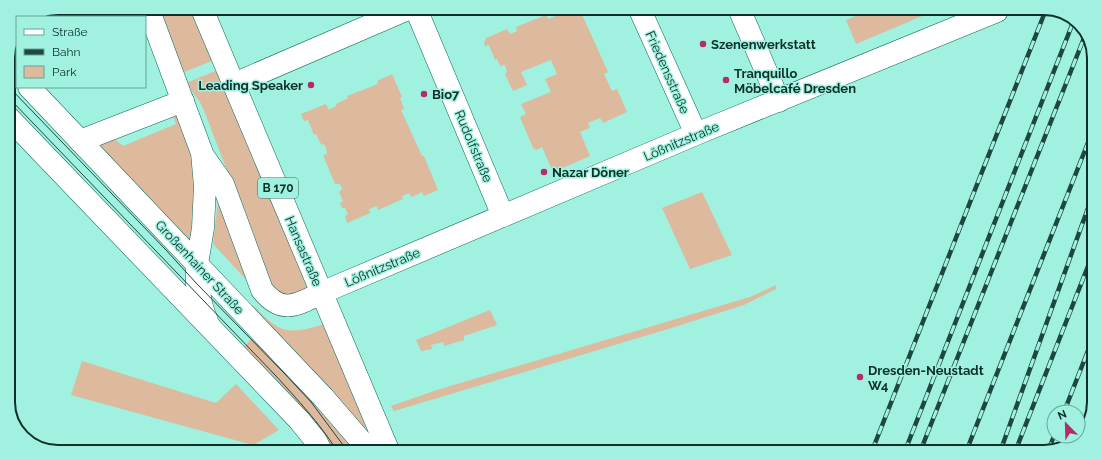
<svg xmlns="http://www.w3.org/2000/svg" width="1102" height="460" viewBox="0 0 1102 460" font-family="Raleway,sans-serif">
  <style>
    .green { fill: #ddb99e }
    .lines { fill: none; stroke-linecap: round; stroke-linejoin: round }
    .minor-casing { stroke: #0a6a5b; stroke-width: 23 }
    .major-casing { stroke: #0a6a5b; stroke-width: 23 }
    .minor { stroke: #fff; stroke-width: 22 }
    .major { stroke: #fff; stroke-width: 22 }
    .tram { stroke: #1e473f; stroke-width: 1 }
    .rail-casing { stroke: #1e473f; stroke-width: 4.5 }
    .rail { stroke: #a0f1df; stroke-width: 3; stroke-dasharray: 9; stroke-linecap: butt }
    .poi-dot { fill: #b52b68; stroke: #a0f1df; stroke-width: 1.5 }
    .labels { text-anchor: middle; stroke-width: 3; stroke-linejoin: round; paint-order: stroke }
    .shield { fill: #a0f1df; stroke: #396a60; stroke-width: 1 }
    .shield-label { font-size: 12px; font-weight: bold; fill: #0d302a }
    .poi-label { font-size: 13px; font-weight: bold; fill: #0d302a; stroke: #a0f1df; text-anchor: start }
    .street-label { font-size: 13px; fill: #0d302a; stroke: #a0f1df }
    .rim { fill: none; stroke: #0d302a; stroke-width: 2 }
  </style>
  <rect width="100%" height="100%" fill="#a0f1df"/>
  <path class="green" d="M64,8H84L86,11L77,17H36L49,12L52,15Z
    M158,8H190L214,60L182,73Z
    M560,10H580L608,72L604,74L612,91L617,89L627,112L603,123L600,118L588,123L590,128L580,132L590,156L553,172L542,147L536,150L533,148L520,117L526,114L521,104L551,92L545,79L557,74L551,60L521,72L527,85L513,91L505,74L507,72L505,65L500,66L497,59L495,60L489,45L485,46L484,43L486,38L507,29L510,34L517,31L516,27L546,15L548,19L556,16L554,12Z
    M868,11H934L856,44L846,20Z
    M218,70L306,285V289L292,298L274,293L205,113L200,102L186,83Z
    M392,74L402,97L400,98L404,109L401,110L422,156H424L438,190L424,196L422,192L412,197L409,193L402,196L403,199L378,210L377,206L369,209L370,213L347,223L345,216L348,214L345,208H342L340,203L343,201L339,192L342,189L340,184H335L323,155L327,154V152L325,145L321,144L316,134L314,135L308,120L304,121L301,114L326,104L329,110L336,106V104L348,98L347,96L378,84L377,81Z
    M177,111C183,130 192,148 194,167C197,189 193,217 190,238L188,240L97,145L113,138L123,146L176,124L172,113Z
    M702,192L732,255L690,269L662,208Z
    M218,200L255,289L213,244Z
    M776,285V289L744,305L668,329L394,411L391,406L437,390L750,297Z
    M253,305C261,313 272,326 283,329C296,333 312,328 324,324L367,425L365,427H363L249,309Z
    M490,310L497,325L464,336V340L444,346L443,342L431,345L432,349L421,351L416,340Z
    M254,336L362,449H329L243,348Z
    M82,361L216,403L236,384L279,430L253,445L71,395Z"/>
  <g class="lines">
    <g class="minor-casing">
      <path id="minor" d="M416,9L503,216
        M640,10L696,134
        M740,11L779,101
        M234,84L408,9
        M80,141L183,101
        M321,293L696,134L997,11"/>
    </g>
    <g class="major-casing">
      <path id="major" d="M148,8L202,153L205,186L203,228L197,264V284L202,307L207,321
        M202,9L388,450
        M8,65L17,74
        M29,87L323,397L368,449
        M8,117L299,420L316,441L320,449
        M202,154L223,184L262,290C282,315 297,305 321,293"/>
    </g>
    <use href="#minor" class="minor"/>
    <use href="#major" class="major"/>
    <path class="tram" d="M8,86L166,250L197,284L284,373L311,402L346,449
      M8,97L276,376C298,400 319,423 336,449"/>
    <g class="rail-casing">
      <path id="rail" d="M1064,412L1091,343
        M872,451L1045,12
        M905,451L1074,20
        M1048,451L1054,436
        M920,452L1086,33
        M966,452L1093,130
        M1000,452L1092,197
        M1015,452L1092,256"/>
    </g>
    <use href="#rail" class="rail"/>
  </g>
  <g class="poi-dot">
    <circle cx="703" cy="44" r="4"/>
    <circle cx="726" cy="80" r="4"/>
    <circle cx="311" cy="85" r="4"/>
    <circle cx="424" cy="94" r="4"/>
    <circle cx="544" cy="172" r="4"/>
    <circle cx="860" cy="377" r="4"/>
  </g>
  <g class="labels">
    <rect class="shield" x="258" y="178" width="40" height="20" rx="3"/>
    <g class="shield-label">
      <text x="278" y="192">B 170</text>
    </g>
    <g class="poi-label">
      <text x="711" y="49">Szenenwerkstatt</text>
      <text x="734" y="78">Tranquillo<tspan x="734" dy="15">Möbelcafé Dresden</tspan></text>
      <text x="303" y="90" text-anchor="end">Leading Speaker</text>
      <text x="432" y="99">Bio7</text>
      <text x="552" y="177">Nazar Döner</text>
      <text x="868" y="375">Dresden-Neustadt<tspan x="868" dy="15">W4</tspan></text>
    </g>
    <g class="street-label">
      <text transform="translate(668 72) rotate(66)" y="5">Friedensstraße</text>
      <text transform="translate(681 141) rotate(-23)" y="5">Lößnitzstraße</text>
      <text transform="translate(474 146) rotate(67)" y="5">Rudolfstraße</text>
      <text transform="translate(304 251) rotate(67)" y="5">Hansastraße</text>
      <text transform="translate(200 267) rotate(47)" y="5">Großenhainer Straße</text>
      <text transform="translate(382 267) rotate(-23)" y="5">Lößnitzstraße</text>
    </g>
  </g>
  <path d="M0 0H1102V460H0ZM58 15H1044A43 43 0 0 1 1087 58V402A43 43 0 0 1 1044 445H58A43 43 0 0 1 15 402V58A43 43 0 0 1 58 15Z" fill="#a0f1df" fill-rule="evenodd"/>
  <path class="rim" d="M58 15H1044A43 43 0 0 1 1087 58V402A43 43 0 0 1 1044 445H58A43 43 0 0 1 15 402V58A43 43 0 0 1 58 15Z"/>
  <rect x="16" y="16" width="130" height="72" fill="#a0f1df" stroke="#65a497"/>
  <rect x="24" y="29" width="20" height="6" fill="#ffffff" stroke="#65a497"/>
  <text x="52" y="36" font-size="12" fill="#0d302a">Straße</text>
  <rect x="24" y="49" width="20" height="6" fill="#1e473f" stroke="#65a497"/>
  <text x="52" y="56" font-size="12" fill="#0d302a">Bahn</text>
  <rect x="24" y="66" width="20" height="12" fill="#ddb99e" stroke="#65a497"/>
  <text x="52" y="76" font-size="12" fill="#0d302a">Park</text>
  <g transform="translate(1066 424) rotate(337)"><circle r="19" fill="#a0f1df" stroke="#65a497"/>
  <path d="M0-3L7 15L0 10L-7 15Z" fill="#b52b68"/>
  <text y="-6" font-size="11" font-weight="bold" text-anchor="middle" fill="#0d302a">N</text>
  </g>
</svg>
